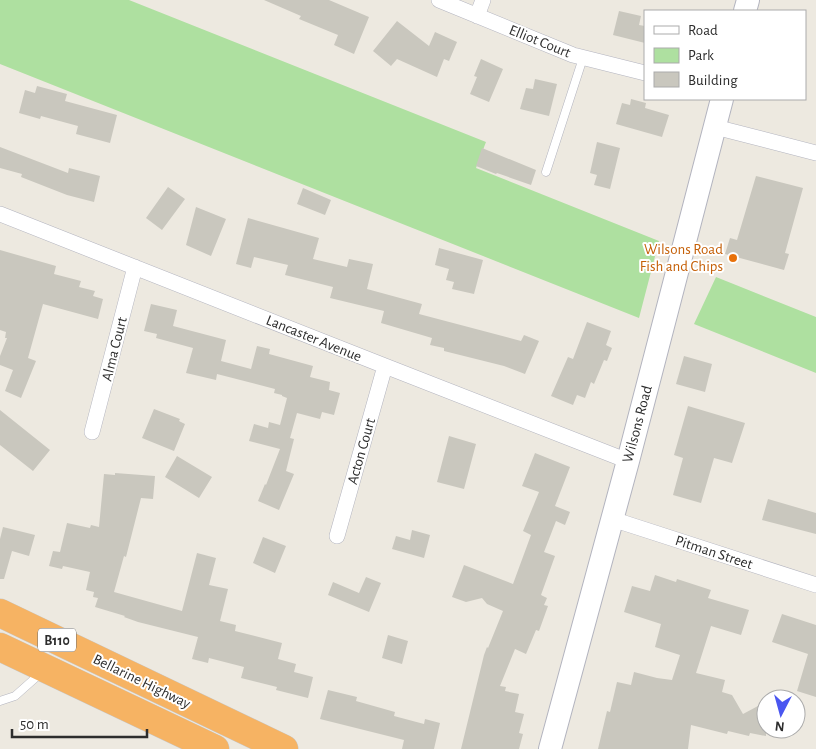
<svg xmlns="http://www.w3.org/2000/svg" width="816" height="749" viewBox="0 0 816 749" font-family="'Alegreya Sans',sans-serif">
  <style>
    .green { fill: #aee0a0 }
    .building { fill: #c9c7be }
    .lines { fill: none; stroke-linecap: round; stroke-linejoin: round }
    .lane-casing { stroke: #b3b4bf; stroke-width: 9 }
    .street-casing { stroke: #b3b4bf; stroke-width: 16 }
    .secondary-casing { stroke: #b3b4bf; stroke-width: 24 }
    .highway-casing { stroke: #c8c8c8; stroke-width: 29 }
    .lane { stroke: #fff; stroke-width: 8 }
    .street { stroke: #fff; stroke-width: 15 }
    .secondary { stroke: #fff; stroke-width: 22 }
    .highway { stroke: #f6b363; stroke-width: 28 }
    .food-dot { fill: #e8710a; stroke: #fff; stroke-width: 2 }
    .labels { text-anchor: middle; stroke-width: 4; stroke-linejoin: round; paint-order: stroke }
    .shield { fill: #fff; stroke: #6c6c6c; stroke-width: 1 }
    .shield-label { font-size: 14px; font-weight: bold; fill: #2d2d2d }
    .street-label { font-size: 15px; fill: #2d2d2d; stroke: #fff }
    .food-label { font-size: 15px; fill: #c56008; stroke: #fff; text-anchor: end }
  </style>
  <rect width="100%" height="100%" fill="#ede9e0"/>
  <path class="green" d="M0,0H129L486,142L476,168L659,241L639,318L0,64Z
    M716,277L816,317V373L694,324Z"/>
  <path class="building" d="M264,0H329L369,17L354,54L334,45L338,35L299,19L301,16Z
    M619,11L641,16L639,25L645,26V43L613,35Z
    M397,21L429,46L435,32L457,42L449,61L444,59L437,77L397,59L391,66L373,51Z
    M481,59L503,69L489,102L470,94L477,77L474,76Z
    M535,79L557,84L549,116L520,109L526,88L533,89Z
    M37,86L67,94L65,101L117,115L110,143L76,134L78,126L41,116L40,119L19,113L25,90L35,93Z
    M631,99L646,103L645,108L669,115L662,137L616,124L622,103L630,105Z
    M597,142L620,148L610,189L594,185L597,175L590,173Z
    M0,147L68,173L69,168L100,176L94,202L67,195L21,177L22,174L0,168Z
    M482,148L536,170L531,185L497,173L496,174L476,166Z
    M756,176L803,188L785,253L789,254L784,270L725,254L730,238L737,240Z
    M168,187L185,199L162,230L146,218Z
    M303,188L331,200L325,215L297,204Z
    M196,207L226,219L211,256L186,245Z
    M248,218L319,238L313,259L347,267L349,259L373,264L367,289L422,304L419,314L521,341L524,335L539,341L525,374L504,366L444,351V348L430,345L432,338L381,323L384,311L330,298L333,287L285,275L288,265L254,257L251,268L236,264Z
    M439,248L483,260L474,294L452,289L454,282L446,280L449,269L435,265Z
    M0,250L56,266L54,274L81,281L79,287L95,291L93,296L103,299L98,319L43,304L28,358L36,361L21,398L5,391L13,370L0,365V356L7,338H5L6,332L0,330Z
    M151,304L177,310L173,326L226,340L221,361L251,369L257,346L270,349L269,354L313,366L310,377L330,382L329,390L340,393L334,415L322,412L320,419L297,413L290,438L294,439L286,471L294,474L279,510L258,501L265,484L266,485L280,449L249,441L254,424L268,428L269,422L280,425L287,398L282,396V395L274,393L275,389L217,374L216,380L186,373L193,348L156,338L157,334L144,331Z
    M587,322L611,331L606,345L612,348L607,361L604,360L594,384L591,382L585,398L577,395L573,405L551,396L568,357L573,359Z
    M684,356L712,364L705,392L676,384Z
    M688,406L745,423L732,463L714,458L701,503L673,495L683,458L674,455Z
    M154,409L180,419L179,421L185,424L174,451L142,438Z
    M0,410L50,450L33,471L0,445Z
    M449,436L476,444L464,489L437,482Z
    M535,453L570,467L555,506L570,512L565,525L556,521L544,552L555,556L541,595L547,598L544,605L548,606L539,631L536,630L526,654L515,649L500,686L506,687L505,691L519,694L515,712L524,714L519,733L523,734L519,749H461L484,655L487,647L488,648L503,611L487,604L482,598L466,602L452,597L464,565L513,584L531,535L523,531L539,492L522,486Z
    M177,456L212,477L199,498L165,477Z
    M115,473L155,476L153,499L141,498L126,557L124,556L114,592L182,611L197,553L216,558L209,585L228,589L220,621L236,625L235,631L282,643L278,659L296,664L294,672L313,677L308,698L276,690L277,687L241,678L244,667L209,658L208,663L192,659L198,637L138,622L124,617L125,616L95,607L98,598L93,597L94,592L86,590L90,572L63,566L62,569L49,566L53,551L60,552L67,523L90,528L91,525L99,527L104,474L115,475Z
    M768,499L816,513V534L762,520Z
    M3,527L35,535L29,556L12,551L4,579H0V539Z
    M412,530L430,535L424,558L392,549L396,536L410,540Z
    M263,537L286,546L275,573L253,563Z
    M655,575L676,582L677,579L711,590L708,598L749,610L741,635L711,626L696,673L725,680L722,692L732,695L743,714L758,706L766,708V736L750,733L749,736L728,731L727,734L691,725L688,749H598L607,711L610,712L617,682L631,685L634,672L657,678L672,680L680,655L655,647L661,624L624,612L632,586L650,591Z
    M366,577L381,583L369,612L328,595L333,582L359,593Z
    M782,614L816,625V697L797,691L808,654L772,642Z
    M388,635L408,641L402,664L382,658Z
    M328,690L357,697L356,701L395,712L394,716L424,724L425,719L440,723L434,749H402L404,740L320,719Z"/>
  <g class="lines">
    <g class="lane-casing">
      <path id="lane" d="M546,172L583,58
        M0,701L15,696L42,672"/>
    </g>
    <g class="street-casing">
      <path id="street" d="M439,0L573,55L645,73
        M477,16L483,0
        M715,127L816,153
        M0,214L385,366L628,461
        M92,432L135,267
        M612,519L816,585
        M337,536L385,366"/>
    </g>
    <g class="secondary-casing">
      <path id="secondary" d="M745,11L748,0
        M550,749L628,461L722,99"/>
    </g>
    <g class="highway-casing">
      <path id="highway" d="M0,613L284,749
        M0,647L215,749"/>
    </g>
    <use href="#lane" class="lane"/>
    <use href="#street" class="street"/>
    <use href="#secondary" class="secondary"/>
    <use href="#highway" class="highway"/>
  </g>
  <circle class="food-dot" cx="733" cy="258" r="5"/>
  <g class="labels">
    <rect class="shield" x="38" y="628.5" width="38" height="23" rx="4"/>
    <g class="shield-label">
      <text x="57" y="645">B110</text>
    </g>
    <g class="street-label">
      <text transform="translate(540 41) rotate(22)" y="5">Elliot Court</text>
      <text transform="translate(314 338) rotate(22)" y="5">Lancaster Avenue</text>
      <text transform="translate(114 349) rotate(-76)" y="5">Alma Court</text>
      <text transform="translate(637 424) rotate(-75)" y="5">Wilsons Road</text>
      <text transform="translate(361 451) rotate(-74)" y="5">Acton Court</text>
      <text transform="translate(714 552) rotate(18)" y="5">Pitman Street</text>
      <text transform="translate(142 681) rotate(26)" y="5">Bellarine Highway</text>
    </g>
    <g class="food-label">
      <text x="723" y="254">Wilsons Road<tspan x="723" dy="17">Fish and Chips</tspan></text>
    </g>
  </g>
  <rect x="644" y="10" width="162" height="90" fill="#ffffff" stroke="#ababab"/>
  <rect x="654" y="26" width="25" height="8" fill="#ffffff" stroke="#ababab"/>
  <text x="688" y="35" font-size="15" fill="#2d2d2d">Road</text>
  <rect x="654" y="48" width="25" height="15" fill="#aee0a0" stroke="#ababab"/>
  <text x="688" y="60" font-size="15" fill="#2d2d2d">Park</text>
  <rect x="654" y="72" width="25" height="15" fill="#c9c7be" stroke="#ababab"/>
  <text x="688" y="85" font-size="15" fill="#2d2d2d">Building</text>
  <g transform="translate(781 714) rotate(186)"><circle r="24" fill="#ffffff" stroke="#ababab"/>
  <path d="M0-4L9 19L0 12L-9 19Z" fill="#4a56f0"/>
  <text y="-8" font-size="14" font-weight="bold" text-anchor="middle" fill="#2d2d2d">N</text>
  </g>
  <path d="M12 729v8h135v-8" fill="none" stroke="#2d2d2d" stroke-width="2.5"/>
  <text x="20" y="729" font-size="15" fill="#2d2d2d" stroke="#ffffff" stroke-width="4" paint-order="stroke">50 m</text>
</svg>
